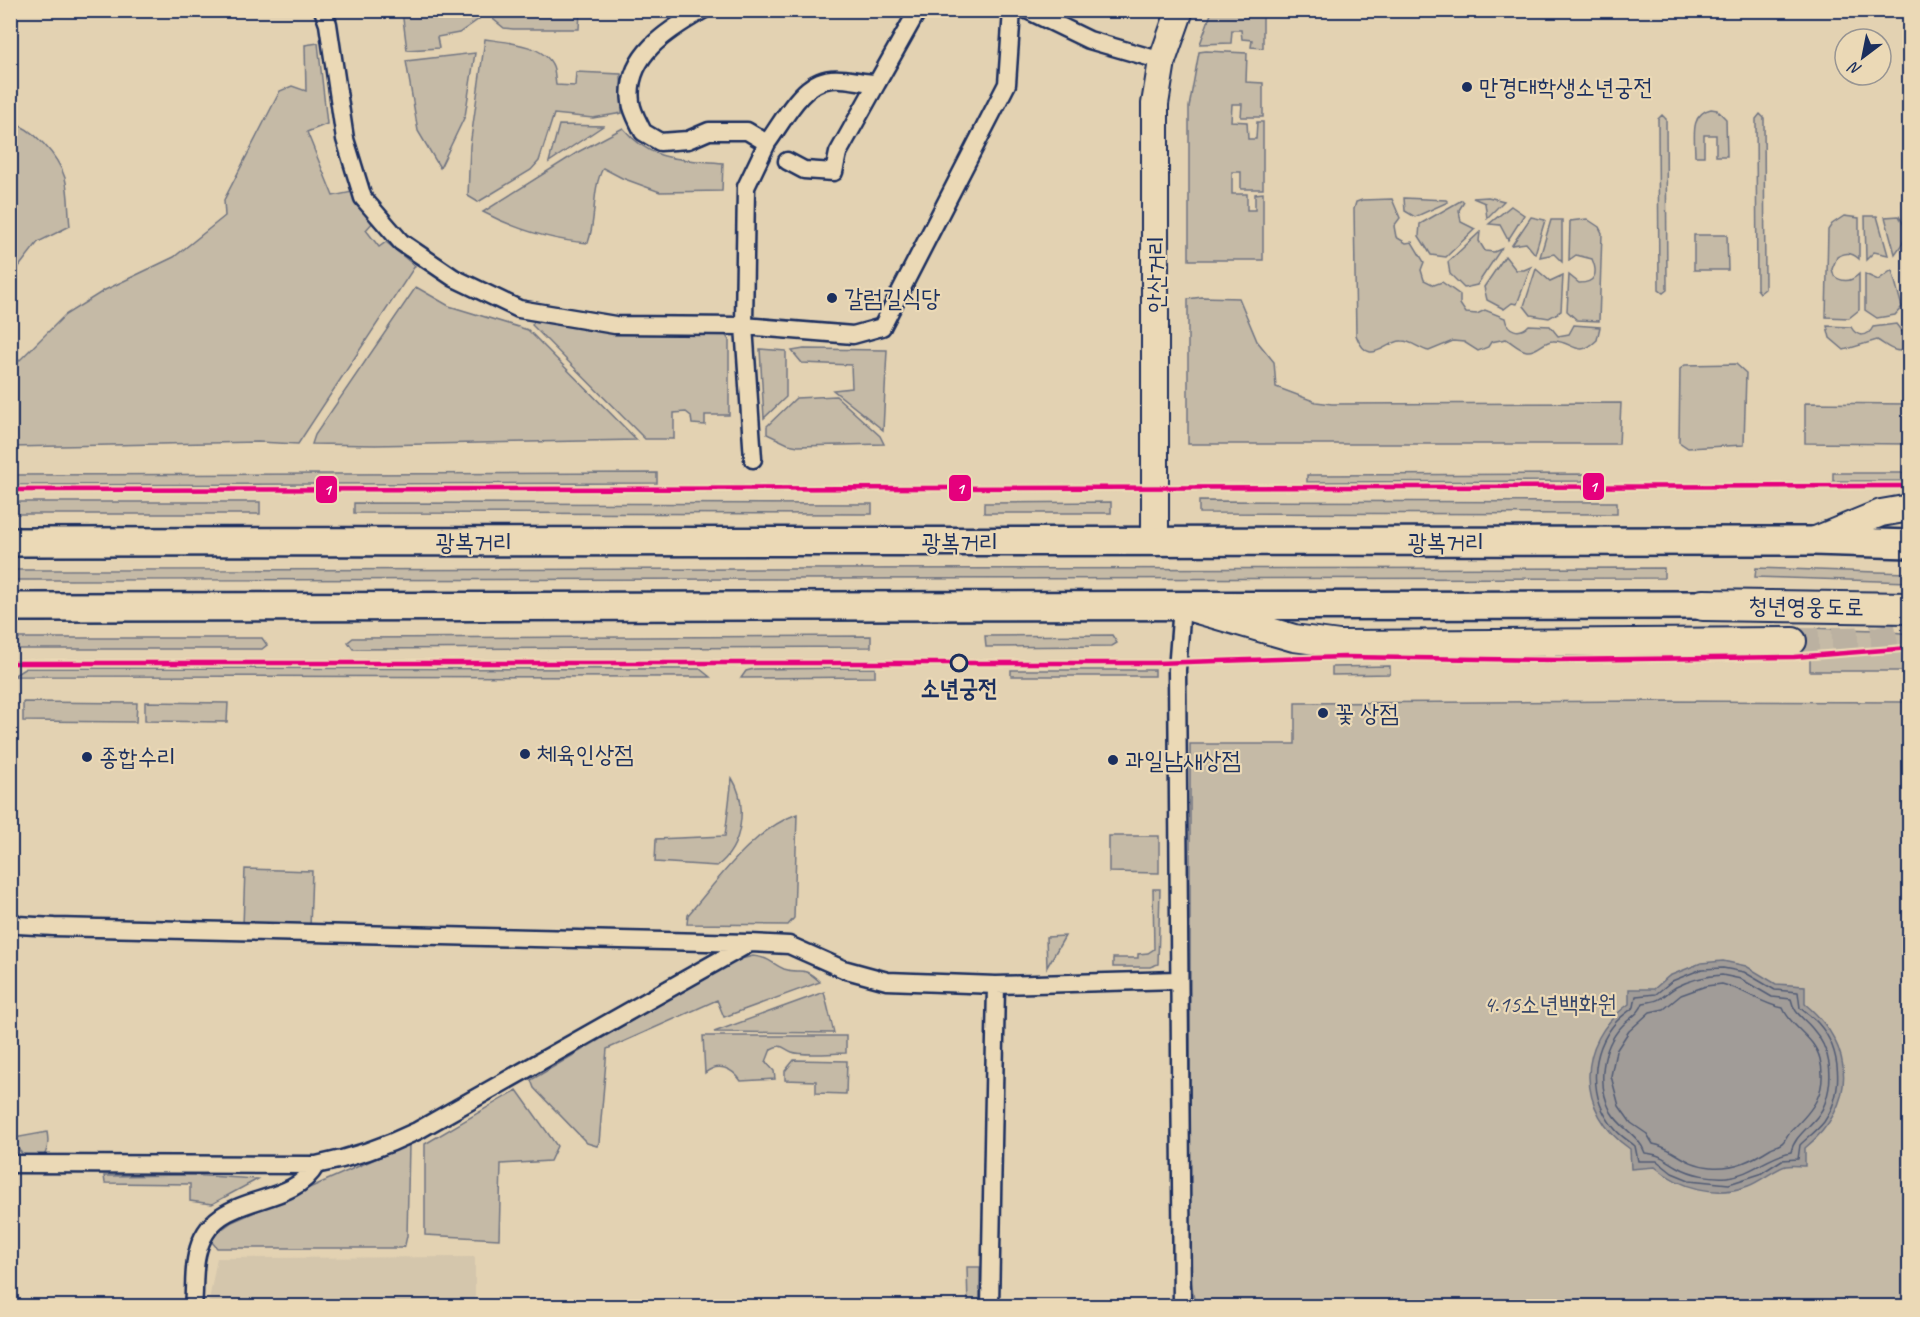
<svg xmlns="http://www.w3.org/2000/svg" width="1920" height="1317" viewBox="0 0 1920 1317" font-family="Caveat,'Poor Story',sans-serif">
  <style>
    .built { fill: #d4c6ac }
    .green { fill: #c5baa6; stroke: #707482; stroke-width: 1.5 }
    .water { fill: #a19c98; stroke: #6b7081; stroke-width: 1.5 }
    .lines { fill: none; stroke-linecap: round; stroke-linejoin: round }
    .shore { stroke: #515b75; stroke-width: 1.5 }
    .primary-tunnel { stroke: #bbb1a1; stroke-width: 26; stroke-dasharray: 26 13; stroke-linecap: butt }
    .minor-casing { stroke: #1b2f5e; stroke-width: 21 }
    .primary-casing { stroke: #1b2f5e; stroke-width: 30 }
    .trunk-casing { stroke: #1b2f5e; stroke-width: 32 }
    .motorway-casing { stroke: #1b2f5e; stroke-width: 34 }
    .minor { stroke: #ebd9b6; stroke-width: 16 }
    .primary { stroke: #ebd9b6; stroke-width: 26 }
    .trunk { stroke: #ebd9b6; stroke-width: 27 }
    .motorway { stroke: #ebd9b6; stroke-width: 30 }
    .tram-1-casing { stroke: #ebd9b6; stroke-width: 9 }
    .tram-1 { stroke: #e5007d; stroke-width: 4.5 }
    .poi-dot { fill: #1b2f5e; stroke: #ebd9b6; stroke-width: 2 }
    .stop-dot { fill: #ebd9b6; stroke: #1b2f5e; stroke-width: 3 }
    .labels { text-anchor: middle; stroke-width: 4.5; stroke-linejoin: round; paint-order: stroke }
    .poi-label { font-size: 24px; fill: #1b2f5e; stroke: #ebd9b6; text-anchor: start }
    .street-label { font-size: 24px; fill: #1b2f5e; stroke: #ebd9b6 }
    .stop-label { font-size: 24px; font-weight: bold; fill: #1b2f5e; stroke: #ebd9b6 }
    .park-label { font-size: 24px; fill: #344469; stroke: #ebd9b6 }
    .line-badge { stroke: #ebd9b6; stroke-width: 2 }
    .badge-label { font-size: 16px; text-anchor: middle; font-weight: bold; fill: #fff }
  </style>
  <rect width="100%" height="100%" fill="#e3d2b2"/>
  <filter id="ink" filterUnits="userSpaceOnUse"><feTurbulence type="fractalNoise" baseFrequency=".0167" numOctaves="2"/><feDisplacementMap in="SourceGraphic" scale="12" xChannelSelector="R" yChannelSelector="G"/><feConvolveMatrix kernelMatrix="1 2 1 2 8 2 1 2 1" color-interpolation-filters="sRGB"/></filter>
  <g filter="url(#ink)">
    <path class="built" d="M475,1257V1306H208L217,1258Z"/>
    <path class="green" d="M402,11V10L480,11L479,19L459,33L437,37L439,48L407,50Z
      M518,11H580L579,29H513L504,28L493,19L492,15H517Z
      M1212,11H1263V48L1251,47L1252,40L1242,39L1241,30H1232L1231,43L1200,44Z
      M485,39C505,42 544,44 553,66C555,71 555,79 556,85L575,86L576,72L621,74L622,113L593,118L554,114L539,161L531,170L478,202L468,196L470,146Z
      M318,43L327,124L307,132L333,196L352,192L374,221L366,230L379,247L386,242L415,266L298,444L258,442L11,447L10,362L16,364L65,315L105,290L174,257L225,216L224,200L280,91L292,86L306,91L305,45Z
      M1206,51L1247,53L1246,82L1263,83V117H1241L1242,104H1232L1231,121L1247,122L1248,139H1256L1257,122H1263V189H1241V172H1232V194H1247V210H1255V194L1263,193V260H1189V107L1199,52Z
      M475,53L465,116L440,168L418,131L406,61Z
      M1711,109L1717,110L1726,119L1727,156H1716V135H1704V156H1695C1695,138 1689,114 1711,109Z
      M1760,114L1764,118L1765,289L1760,293L1757,289L1756,119Z
      M1662,115L1666,119L1667,290L1663,293L1659,290L1658,119Z
      M11,123C33,127 58,156 65,178C69,193 68,211 70,226L38,242L11,277Z
      M559,125L603,126L549,162Z
      M623,128C652,163 681,159 723,163L722,191L660,192L622,178L603,168C591,191 597,218 588,243C550,240 517,230 483,212L578,152Z
      M1488,197L1504,201L1487,218L1485,203L1473,198Z
      M1404,198L1446,200L1448,202L1415,217L1405,211Z
      M1392,199L1400,218L1394,226L1396,237L1406,243L1412,242L1424,262L1421,270L1424,280L1434,285L1442,282L1460,295V304L1466,313L1477,314L1485,310L1505,318C1507,331 1520,335 1529,325L1550,326L1558,336L1569,334L1574,325L1600,327L1597,340C1577,360 1572,340 1553,341C1543,341 1538,352 1527,351C1519,350 1513,343 1506,339L1491,342L1488,347L1478,351L1464,342L1453,341L1429,351C1419,349 1412,341 1402,341C1386,340 1369,370 1356,335L1354,209L1356,202L1362,200Z
      M1462,200L1464,202L1459,210L1461,222L1475,229L1446,257L1431,255L1419,236L1420,224Z
      M1511,206L1524,215L1508,240L1500,225L1489,224Z
      M1844,216L1859,218V259C1851,252 1846,252 1837,257L1832,269L1834,276C1843,283 1851,282 1859,274V310L1849,318L1826,317L1828,230L1832,224Z
      M1865,216H1877L1888,255L1874,252L1866,260Z
      M1899,216L1909,234V241H1904L1895,254L1885,217Z
      M1531,217L1545,220L1535,254L1526,243L1512,245Z
      M1587,219L1599,227L1602,233L1599,321L1577,320L1567,311L1569,275L1579,283C1596,283 1598,273 1592,259L1576,255L1569,260L1570,221Z
      M1551,220H1562V262L1554,254L1540,257Z
      M1480,232L1479,241L1485,251L1494,252L1501,249L1477,285L1464,288L1450,274L1448,262Z
      M1694,235H1727L1728,270H1694Z
      M1505,256L1516,270H1524L1531,267L1517,304L1512,303L1504,309L1487,300L1484,287Z
      M1536,269L1550,281L1563,275L1561,311L1549,318L1531,315L1524,306Z
      M1892,270L1902,307L1895,315L1877,318L1865,310V274L1878,280Z
      M416,287L449,306L528,330L637,440L375,445L312,444L315,435Z
      M1202,297L1239,298L1257,341L1274,362L1276,387L1316,402L1332,404L1621,403L1619,444H1188V299Z
      M536,319L612,333L723,331L729,340V415H705V425L692,424L691,416L686,412L674,413V439H645L532,325Z
      M1896,324L1903,333L1909,335V348C1896,355 1889,347 1877,340L1844,350L1830,338L1827,326L1851,327C1857,338 1868,337 1873,327Z
      M760,349L786,351V397L764,418Z
      M804,349L887,350L883,430L833,390L852,388L851,365L802,363L792,351Z
      M1736,364L1746,373L1744,445L1688,448L1679,442L1680,369L1685,365Z
      M836,396L880,436L884,444L798,446L788,444L767,434V426L796,398Z
      M1805,403L1909,404V444L1805,443Z
      M657,473V483L10,485L11,475Z
      M1833,473H1909V481H1833Z
      M1599,474L1582,481L1307,482V475Z
      M1199,501L1617,502V514L1199,513Z
      M11,502H260V514H11Z
      M1111,502V513H984V503Z
      M354,503L872,504V514L354,513Z
      M1664,568V578L10,580L11,570Z
      M1756,568L1907,573L1909,582L1755,577Z
      M1810,628L1875,630L1909,634V671H1810Z
      M1112,635L1117,643L1112,646L986,647L985,636Z
      M871,636V647L353,649L348,642L353,638Z
      M11,638H262L267,645L262,649H11Z
      M1390,666V674L1332,675V667Z
      M26,668L700,669L710,677L13,676Z
      M875,668V677L741,678L746,671L754,669Z
      M1011,670H1155V676H1011Z
      M1654,701L1909,702V1306H1195L1190,1274V744H1295V703Z
      M23,702L137,703L136,722L23,721Z
      M145,702L228,703L227,722L145,721Z
      M732,778C748,804 743,847 717,866L655,862L656,839L725,836Z
      M797,814L794,918L788,925L687,924L688,915C719,879 751,831 797,814Z
      M1109,836H1159V873L1109,872Z
      M245,869L312,871L310,928L243,926Z
      M1153,889H1160L1158,964L1150,967H1113V958H1138V954L1148,953L1154,949Z
      M1065,936L1047,967L1046,937Z
      M753,956C771,958 770,963 784,969C800,975 802,964 820,982L724,1017L717,1000L607,1049L599,1143L597,1146L587,1143L534,1088L531,1080L733,961Z
      M824,992L834,1033L714,1032Z
      M703,1036H846V1053C834,1053 802,1056 792,1052C783,1048 781,1043 771,1049L766,1062L774,1071L775,1079L741,1081C732,1068 718,1062 705,1073Z
      M794,1060L847,1061L846,1094L816,1093V1081L785,1080V1071Z
      M517,1090L557,1146L550,1161L501,1164L499,1239L425,1235V1144Z
      M47,1132C54,1170 19,1165 14,1138Z
      M409,1144L407,1236L405,1245L401,1248H217L211,1241L214,1235L232,1222Z
      M190,1175L258,1179L212,1204L190,1201V1184L105,1183L104,1176Z
      M967,1267H980V1306H968Z"/>
    <path class="water" d="M1723,961L1746,966L1776,984L1805,986V1004C1856,1046 1857,1106 1805,1148V1166C1799,1166 1791,1165 1786,1166C1776,1168 1760,1182 1748,1186C1716,1198 1680,1188 1655,1167L1631,1169L1630,1149C1576,1112 1575,1042 1629,1004V989H1654L1669,976L1701,963Z"/>
    <g class="lines">
      <path class="shore" d="M1723,968L1744,972L1775,990L1798,992L1800,1008C1806,1013 1813,1017 1818,1023C1842,1050 1844,1093 1824,1122C1817,1131 1808,1137 1800,1145L1798,1159L1782,1160L1760,1174L1729,1184L1689,1180L1672,1173L1657,1161H1638L1635,1146C1628,1140 1620,1136 1614,1128C1588,1097 1590,1052 1616,1022C1621,1016 1628,1012 1634,1007L1636,996L1656,994L1672,981L1702,969Z
        M1722,975L1741,979L1772,997L1791,999C1794,1014 1803,1017 1812,1028C1831,1049 1834,1077 1825,1103C1818,1124 1795,1132 1791,1152C1768,1156 1751,1175 1727,1177C1711,1178 1692,1175 1678,1167C1663,1159 1663,1155 1645,1153C1639,1135 1621,1129 1611,1112C1597,1085 1601,1048 1622,1026C1630,1017 1639,1015 1643,1003C1665,1000 1660,997 1676,987C1690,980 1706,976 1722,975Z
        M1722,984C1744,989 1761,1004 1783,1008C1791,1028 1814,1036 1820,1059C1828,1092 1813,1110 1791,1131C1787,1134 1786,1139 1783,1142C1781,1145 1774,1146 1771,1148C1752,1160 1735,1169 1711,1167C1683,1165 1675,1148 1653,1144L1647,1134L1631,1123L1619,1106L1611,1076L1616,1051L1629,1031L1650,1012L1664,1009L1681,995L1706,986Z"/>
      <path class="primary-tunnel" d="M1793,641L1878,639L1910,634"/>
      <g class="minor-casing">
        <path id="minor" d="M323,10L328,24L345,139L363,198L401,242L454,278L519,309L615,325L744,326L753,459
          M703,10C668,30 625,56 631,102C632,112 639,123 643,132L660,142L688,140L709,131H747L767,143C783,122 801,82 831,79C845,77 862,83 877,83L918,10
          M1027,10L1089,40L1162,61
          M767,143L746,187L744,326L853,335L882,327L1007,84L1012,10
          M787,161L804,170L834,172L838,153L877,83
          M1182,606L1177,670L1182,1306
          M10,920L18,925L54,927L750,943
          M10,1164L316,1165C352,1158 384,1147 417,1131L750,943L789,945L843,969L887,981L996,985
          M193,1306C195,1290 193,1272 197,1255C211,1187 289,1213 316,1165
          M990,1306L996,985L1178,980"/>
      </g>
      <g class="primary-casing">
        <path id="primary" d="M1813,541L1881,513L1910,508
          M1155,542V104L1162,61L1180,10
          M1194,609L1294,638L1339,644L1793,641"/>
      </g>
      <g class="trunk-casing">
        <path id="trunk" d="M10,542L1813,541L1910,544
          M10,607L1703,605"/>
      </g>
      <g class="motorway-casing">
        <path id="motorway" d="M1703,605L1910,608"/>
      </g>
      <use href="#minor" class="minor"/>
      <use href="#primary" class="primary"/>
      <use href="#trunk" class="trunk"/>
      <use href="#motorway" class="motorway"/>
      <g class="tram-1-casing">
        <path id="tram-1" d="M10,490L1910,486
          M10,663H1156L1345,657L1558,660L1794,657L1910,648"/>
      </g>
      <use href="#tram-1" class="tram-1"/>
    </g>
  </g>
  <g class="poi-dot">
    <circle cx="1467" cy="87" r="6"/>
    <circle cx="832" cy="298" r="6"/>
    <circle cx="1323" cy="713" r="6"/>
    <circle cx="525" cy="754" r="6"/>
    <circle cx="87" cy="757" r="6"/>
    <circle cx="1113" cy="760" r="6"/>
  </g>
  <circle class="stop-dot" cx="959" cy="663" r="8"/>
  <g class="labels">
    <g class="poi-label">
      <text x="1479" y="95">만경대학생소년궁전</text>
      <text x="844" y="306">갈럼길식당</text>
      <text x="1335" y="721">꽃 상점</text>
      <text x="537" y="762">체육인상점</text>
      <text x="99" y="765">종합수리</text>
      <text x="1125" y="768">과일남새상점</text>
    </g>
    <g class="street-label">
      <text transform="translate(1156 274) rotate(-90)" y="8">안산거리</text>
      <text x="474" y="550">광복거리</text>
      <text x="960" y="550">광복거리</text>
      <text x="1446" y="550">광복거리</text>
      <text transform="translate(1806 606) rotate(1)" y="8">청년영웅도로</text>
    </g>
    <g class="stop-label">
      <text x="959" y="696">소년궁전</text>
    </g>
    <g class="park-label">
      <text x="1550" y="1012">4.15소년백화원</text>
    </g>
  </g>
  <g class="line-badge">
    <rect x="1582" y="472" width="23" height="29" rx="6" fill="#e5007d"/>
    <rect x="948" y="474" width="24" height="28" rx="6" fill="#e5007d"/>
    <rect x="315" y="475" width="23" height="29" rx="6" fill="#e5007d"/>
  </g>
  <g class="badge-label">
    <text x="1593" y="492">1</text>
    <text x="960" y="494">1</text>
    <text x="327" y="495">1</text>
  </g>
  <rect width="1920" height="1317" fill="none" stroke="#ebd9b6" stroke-width="36"/>
  <rect x="18" y="18" width="1884" height="1281" fill="none" stroke="#1b2f5e" stroke-width="2" filter="url(#ink)"/>
  <g transform="translate(1863 57) rotate(212)"><circle r="28" fill="#ebd9b6" stroke="#989593" stroke-width="1.5"/>
  <path d="M0-4.5L10 22L0 15L-10 22Z" fill="#1b2f5e"/>
  <text y="-9" font-size="16" font-weight="bold" text-anchor="middle" fill="#1b2f5e">N</text>
  </g>
</svg>
